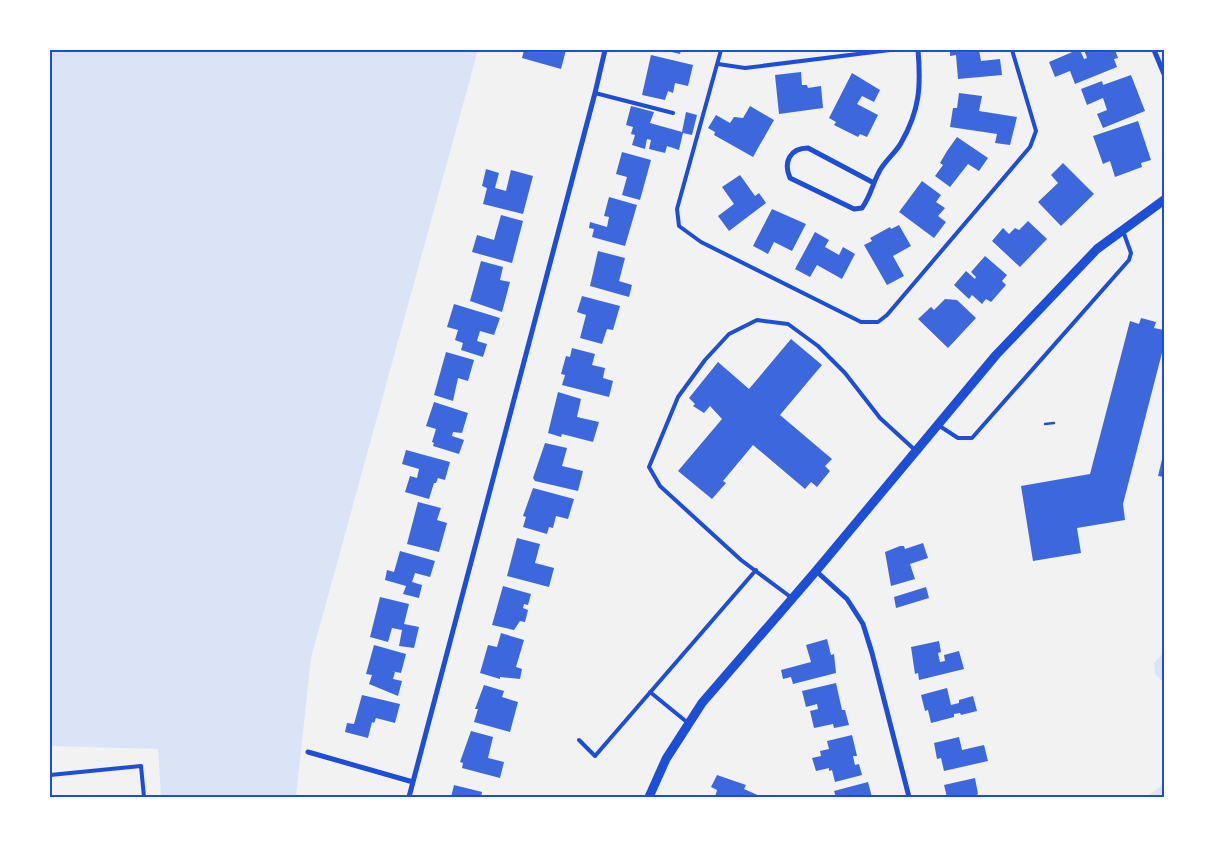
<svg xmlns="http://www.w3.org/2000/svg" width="1214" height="847" viewBox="0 0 1214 847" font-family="'PT Sans',sans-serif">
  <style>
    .green { fill: #dbe4f7 }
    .building { fill: #3d67dc }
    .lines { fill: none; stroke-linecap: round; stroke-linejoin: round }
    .path { stroke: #1d4ed8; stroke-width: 2.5 }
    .service { stroke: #1d4ed8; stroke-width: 4 }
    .minor { stroke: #1d4ed8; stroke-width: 5 }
    .tertiary { stroke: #1d4ed8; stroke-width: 9 }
    .neatline { fill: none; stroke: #1d4ed8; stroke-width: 2 }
  </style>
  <rect width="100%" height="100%" fill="#f2f2f2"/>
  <path class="green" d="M50,50H478L311,658L296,797H161L158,749L50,746Z
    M1164,652V683L1155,674L1154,663Z
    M1164,784V797H1146Z"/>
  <path class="building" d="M524,50H566L561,69L522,58Z
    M663,50H681L680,54Z
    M950,50H979L981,61L1000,59L1002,75L958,79L956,55L950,56Z
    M1077,50H1080L1084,59L1087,58L1084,50H1115L1118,58L1114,59L1117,67L1075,84L1070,71L1055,77L1049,62Z
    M651,55L693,65L688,86L675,83L673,93L668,91L665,100L642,95Z
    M801,72L802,85H807L808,88L821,86L823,108L779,114L775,75Z
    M852,73L880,90L874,102L862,96L857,104L878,115L867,137L860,134L858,137L834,125L836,122L829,118Z
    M1131,75L1145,111L1103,128L1097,114L1107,110L1103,98L1087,105L1081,89L1102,81L1103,85Z
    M959,93L982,96L979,111L1017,117L1010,145L995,143L997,134L950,127L953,108H957Z
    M631,106L654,112L650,123L682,132L686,112L697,115L692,135L683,133L679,150L667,146L665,153L649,149L651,140L647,139L645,149L632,145L635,135L631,134L633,127L626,125Z
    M750,106L774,120L753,157L714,135L715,132L708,128L716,115L730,123L734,117L743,118Z
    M1138,121L1151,160L1141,163L1142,167L1115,177L1110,161L1103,164L1093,136Z
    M957,137L988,158L979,171L968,164L950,187L935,176L943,165L940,163L947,151Z
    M622,152L651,160L640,200L622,195L627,177L616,174Z
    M1063,163L1094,194L1061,226L1038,202L1058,183L1051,175Z
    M486,169L499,173L495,188L506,191L511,170L533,176L523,214L483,204L487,188L482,186Z
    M740,175L755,196L759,193L766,203L729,231L718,216L734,204L722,187Z
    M922,181L941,195L936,202L945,208L938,216L946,222L934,238L899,212Z
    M609,197L637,205L625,246L592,237L594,229L589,228L590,222L607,227L609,217L604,216Z
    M772,209L806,224L792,251L774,242L768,254L753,246Z
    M501,215L523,221L512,263L472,252L477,235L494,240Z
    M1028,221L1047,239L1020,267L992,241L1003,228L1009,234L1015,228L1019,230Z
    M899,225L911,246L893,256L904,276L887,285L864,245L872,241L870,238L890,227L891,229Z
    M815,232L829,240L825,247L839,255L843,247L855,254L842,279L817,265L810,277L795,269Z
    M598,251L625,258L619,281L632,285L629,297L590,286Z
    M985,256L1007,275L1002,281L1006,285L991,302L986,299L982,304L972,295L969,299L954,285L966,271L975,279L976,277L971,272Z
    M481,261L503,267L500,280L510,282L502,312L470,301Z
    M582,296L620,306L613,330L607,329L602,344L580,338L586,315L577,312Z
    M945,299L957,300L976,318L948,348L918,319L931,307L934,310Z
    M454,304L500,318L494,335L480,331L477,341L487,344L483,357L461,350L463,343L455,340L458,330L447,327Z
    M1141,318L1156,322L1154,328L1164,330V345L1123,504L1125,520L1077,528L1081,553L1033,561L1021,486L1090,474L1130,321L1139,324Z
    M791,339L822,365L780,415L832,459L825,466L830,471L817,487L811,482L805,489L753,445L723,481L726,483L712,499L678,471L722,419L710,406L704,413L693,406L695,404L689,398L718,362L749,389Z
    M572,348L595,354L592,365L605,368L603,378L613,381L609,397L562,385L565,375L561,374L566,356L570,357Z
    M446,352L474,360L468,381L458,378L453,401L434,395Z
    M558,392L581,399L577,417L599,422L593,442L562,434L561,437L548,433Z
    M434,402L468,413L462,433L453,432L452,436L464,440L459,454L433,446L434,443L432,442L436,429L426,426Z
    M545,443L567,448L562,466L583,471L578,491L535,481L533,478Z
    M406,450L450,462L445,480L438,478L436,483H434L429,499L405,492L410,476L417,478L419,469L402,464Z
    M1163,455H1164V477L1158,476Z
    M533,488L574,499L568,519L556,516L553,528L549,527L547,534L523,527L526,517L523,516Z
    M418,502L441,508L437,520L447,523L439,552L407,544Z
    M517,538L540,544L535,563L554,568L549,587L507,576Z
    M923,543L928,558L910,564L915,579L891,586L885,552L900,546H904L905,549Z
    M400,551L435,561L430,577L415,573L412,582L422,585L419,598L403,594L406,586L385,580L387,570L394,572Z
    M503,586L531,594L528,605L524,604L523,608L528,610L525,622L520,621L514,630L492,625Z
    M926,587L929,598L896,608L894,597Z
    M380,597L409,604L404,624L419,627L414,648L399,646L402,630L392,628L388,642L370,637Z
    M501,633L524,640L516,667L522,669L520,679L500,677V679L480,673L488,645L497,647Z
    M827,639L831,655L834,654L836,673L793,684L791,677L783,679L781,670L811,662L806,645Z
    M939,641L941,652L938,653L940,662L945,661L944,655L959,651L964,669L919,680L918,673L915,674L911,647Z
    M374,645L406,654L401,673L391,671L395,672L393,679L402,681L398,696L369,684L372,675L366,674Z
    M836,683L842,710H845L849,725L834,728L833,724L814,728L810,711L818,709L817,704L806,707L802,691Z
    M484,685L504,691L502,697L518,702L510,732L474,722L478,709H475Z
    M947,688L951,705L959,703V700L973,696L977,711L961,715L960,713L954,714V717L931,723L928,710L925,711L921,695Z
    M362,695L400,704L395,723L376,718L374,723L372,722L368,738L345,732L347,723L354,724Z
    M471,731L493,737L488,758L504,762L500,778L462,768L463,763L460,762Z
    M852,735L857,756H853L855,765L859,764L862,775L835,782L832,770L829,771V768L816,771L812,758L821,756L820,751L829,749L827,741Z
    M959,737L962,750L984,745L988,761L944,771L941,758L937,759L934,743Z
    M717,775L746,785L744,789L762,797H715L717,790L711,787Z
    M975,778L978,794L974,797H947L944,785Z
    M868,782L872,797H836L834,791Z
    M454,785L482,792L481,797H451Z"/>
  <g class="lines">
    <path class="path" d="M1045,424L1054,423"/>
    <path class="service" d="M721,50L677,209L679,226L701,242L861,322H878L887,315L1030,147L1036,131L1012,50
      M718,64L745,68L890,50
      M595,93L673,113
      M938,425L958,438H972L1129,260L1131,253L1123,231
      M792,598L741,560L660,486L649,467L678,397L705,360L729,334L757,320L788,324L818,346L845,373L880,418L916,451
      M650,692L688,723
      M579,740L595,756L756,570
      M50,775L141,766L144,797"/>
    <path class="minor" d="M1154,50L1164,74
      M874,183L808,148C790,148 783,162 790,178L854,209L862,208C870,197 872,186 878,174C883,162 895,154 901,143C920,110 921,86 918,50
      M816,571L847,599L863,624L872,653L909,797
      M308,752L413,782
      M409,797L595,93L605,50"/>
    <path class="tertiary" d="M649,797L666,759L702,703L816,571L996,355L1097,249L1164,200"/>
  </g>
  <rect width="1214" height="847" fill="none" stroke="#ffffff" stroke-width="102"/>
  <rect x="51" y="51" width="1112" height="745" class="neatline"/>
</svg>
